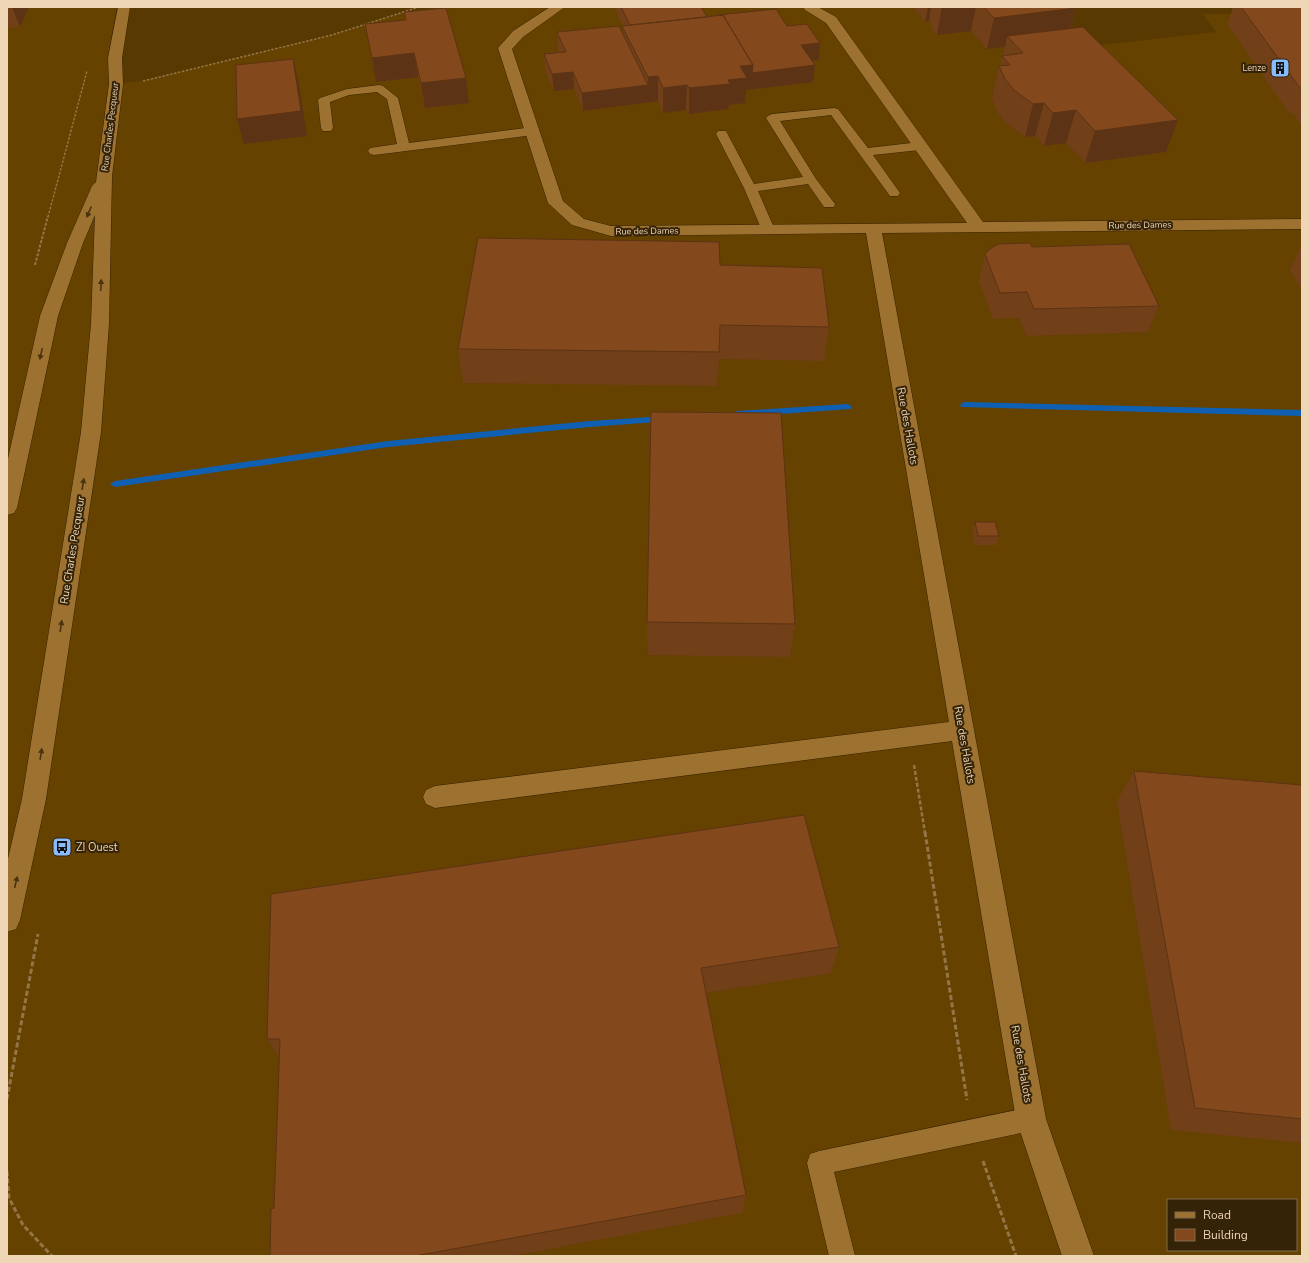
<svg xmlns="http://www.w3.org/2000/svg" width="1309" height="1263" viewBox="0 0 1309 1263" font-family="'Nunito Sans',sans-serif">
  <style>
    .built { fill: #654200; fill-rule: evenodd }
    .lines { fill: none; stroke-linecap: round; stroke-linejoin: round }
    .stream { fill: #0f60b3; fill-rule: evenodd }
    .lane-casing { stroke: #372200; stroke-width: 1 }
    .street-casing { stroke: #372200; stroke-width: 1 }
    .secondary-casing { stroke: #372200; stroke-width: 1 }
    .path-far3 { stroke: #937648; stroke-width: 1.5; stroke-dasharray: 2.5 1.5; stroke-linecap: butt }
    .path-far2 { stroke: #937648; stroke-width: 2; stroke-dasharray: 3 1.5; stroke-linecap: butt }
    .path-far1 { stroke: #937648; stroke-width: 2.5; stroke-dasharray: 4 2; stroke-linecap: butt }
    .path { stroke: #937648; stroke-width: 3; stroke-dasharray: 5 2.5; stroke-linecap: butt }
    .lane { fill: #9d7231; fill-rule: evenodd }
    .street { fill: #9d7231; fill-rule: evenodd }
    .secondary { fill: #9d7231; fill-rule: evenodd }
    .wall { fill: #713f18 }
    .shaded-wall { fill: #5c3314 }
    .building { fill: #83491c; stroke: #5c3314 }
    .oneway { fill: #4a330f }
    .labels { text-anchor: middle; stroke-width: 4; stroke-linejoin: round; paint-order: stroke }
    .far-poi-label { font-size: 9px; fill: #eed6b7; stroke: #352307; text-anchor: end }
    .far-street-label { font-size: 9px; fill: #eed6b7; stroke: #352307 }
    .street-label { font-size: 11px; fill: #eed6b7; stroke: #352307 }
    .poi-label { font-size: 11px; fill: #eed6b7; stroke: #352307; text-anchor: start }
  </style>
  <rect width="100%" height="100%" fill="#583901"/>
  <path class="built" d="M7,7H124L117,84L147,80L332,35L408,11L444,7H1044L1083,47L1216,32L1203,14L1302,13V1256H7ZM1168,1200H1296V1250H1168Z"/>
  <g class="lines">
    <path class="stream" d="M965,402L1302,410V416L962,407L960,405L962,403Z
      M847,404L850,405L852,407L850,409L737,417L732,414L737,411Z
      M666,416L671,419L669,421L590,427L388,447L115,487L110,484L115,481L388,441L590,421Z"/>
    <g class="lane-casing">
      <path id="lane" d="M379,85L383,86L398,98L409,143L533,127L537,128L539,131L537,134L533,135L374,155L370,154L368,151L370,148L397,144L387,99L377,92L349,95L330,102L333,128L331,131H323L321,128L318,100L320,98L347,89Z
        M834,108L838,109L868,148L920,142L924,143L926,146L924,149L920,150L873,155L900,193L898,196H890L831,115L780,121L816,179L835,204L834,207H824L808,184L758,191L775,230L773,233H763L744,188L716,134L718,131H726L754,184L803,177L766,118L768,116L772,114Z
        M1031,1107L1039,1111L1043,1119L1039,1127L1031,1131L834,1172L855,1256H829L807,1163L810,1154L819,1151Z"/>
    </g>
    <g class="street-casing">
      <path id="street" d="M550,7H565L523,37L512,49L563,201L584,219L611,226L967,223L826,23L805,10L803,7H818L836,17L983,222L1302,219V229L882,233L1046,1119L1094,1256H1062L1016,1119L952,741L435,808L426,804L423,797L426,790L435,786L949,722L866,233L611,236L572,225L548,203L498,48L513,31Z"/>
    </g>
    <g class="secondary-casing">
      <path id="secondary" d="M118,7H130L122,58L123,84L112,176L109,324L101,432L46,799L20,920L16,929L7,932V863L22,799L81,432L91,324L95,215L83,243L58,316L17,508L14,513L7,515V463L40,316L67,243L92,186L96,182L109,84L108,58Z"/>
    </g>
    <path class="path-far3" d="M143,81L332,35L419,7
      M48,217L87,71"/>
    <path class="path-far2" d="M35,265L48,216"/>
    <path class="path-far1" d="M914,765L925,833"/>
    <path class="path" d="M925,832L967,1100
      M7,1099L38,934
      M983,1161L1016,1256
      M7,1171L9,1198L23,1225L52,1256"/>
    <use href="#lane" class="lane"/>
    <use href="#street" class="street"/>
    <use href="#secondary" class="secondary"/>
  </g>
  <path class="wall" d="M7,7H29L20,27L7,28Z
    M614,7H701L707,17L787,26L819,60H812L815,65L813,82L746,90L745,103L729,105L728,109L689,114L686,110L663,113L658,101L583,111L574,89L554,91L545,71L544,54L559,52L558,49L557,32L623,34V26Z
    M913,7H1075L1076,8L1071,29L1178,120L1166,152L1085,163L1066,143L1044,146L1035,136L1025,137L1006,123L997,112L992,98L999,66H1000L1002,56H1003L1005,47L987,49L971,31L937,35L931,28L932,25L929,21L925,22Z
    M1233,7H1302V126L1293,113H1289L1227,24Z
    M404,12L469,103L425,108L418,77L376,82L365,24L405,20Z
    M1302,244V290L1290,270Z
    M1032,247L1159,306L1148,332L1026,336L1019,318L993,319L979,281L985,254Z
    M720,265L829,327L824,361L719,359L717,386L463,383L458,349Z
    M975,522L999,536L996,545H975L972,531Z
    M647,622L795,624L790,657L648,655Z
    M1134,771L1302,785V1143L1171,1130L1117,801Z
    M271,894L839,947L831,973L706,993L746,1195L742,1213L512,1256H270L274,1208L279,1057L267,1039Z"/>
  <path class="shaded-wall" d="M12,7H29L20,27Z
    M928,7H931L929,21L925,22Z
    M942,7H976L971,31L937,35Z
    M1076,8L1068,39L1007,36L1005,47L987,49L994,18Z
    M820,43L819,60L800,62L801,45Z
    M414,53L418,77L376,82L372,58Z
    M293,59L299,84L307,136L244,144L237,119Z
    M753,65H815L813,82L746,90L745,103L729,105L728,109L689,114V88L740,66Z
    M573,72L574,89L554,91L552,74Z
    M658,76V101L583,111L582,93L648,85V77Z
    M466,78L469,103L425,108L421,83Z
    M687,85L686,110L663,113V88Z
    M1044,103L1035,136L1025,137L1033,104Z
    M1076,110L1066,143L1044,146L1053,113Z
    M1178,120L1166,152L1085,163L1095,131Z"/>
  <path class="building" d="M621,7H701L707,17L630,25Z
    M984,7H1075L1076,8L994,18Z
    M1241,7H1302V88H1300Z
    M446,8L466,78L421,83L414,53L372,58L365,24L406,20L404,12Z
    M776,9L787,26L807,24L820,43L801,45L815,65L752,73L753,65L723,15L719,16L718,15Z
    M723,15L753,65L740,66L747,78L728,80L730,84L689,88L687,85L663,88L658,76L648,77L622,26Z
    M619,26L648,85L582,93L573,72L552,74L544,54L566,52L557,32Z
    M1083,27L1178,120L1095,131L1076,110L1053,113L1044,103L1033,104L1014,90L1005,79L999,66L1010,65L1002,56L1023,53L1007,36Z
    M293,59L301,111L237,119L236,65Z
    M478,238L719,242L720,265L822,268L829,327L720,325L719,352L458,349Z
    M1030,243L1032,247L1129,244L1159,306L1034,309L1027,292L1000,293L985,254L990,249L998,244Z
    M651,412L781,413L795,624L647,622Z
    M975,522H995L999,536H978Z
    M1134,771L1302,785V1119L1195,1108Z
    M804,815L839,947L701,968L746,1195L415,1256H270L271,1209L274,1208L280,1039H267L271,894Z"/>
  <defs><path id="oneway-solid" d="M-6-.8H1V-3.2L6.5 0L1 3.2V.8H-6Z"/></defs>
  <g class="oneway">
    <use href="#oneway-solid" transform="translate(89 212) rotate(113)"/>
    <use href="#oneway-solid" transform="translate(101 285) rotate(-88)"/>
    <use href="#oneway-solid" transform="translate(41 354) rotate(102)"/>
    <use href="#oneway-solid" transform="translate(83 484) rotate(-81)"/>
    <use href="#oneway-solid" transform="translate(61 626) rotate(-81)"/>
    <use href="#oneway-solid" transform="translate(41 754) rotate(-81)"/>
    <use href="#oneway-solid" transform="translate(16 882) rotate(-77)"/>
  </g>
  <defs>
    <g id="building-square" transform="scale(1)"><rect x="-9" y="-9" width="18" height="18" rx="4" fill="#87bbfb" stroke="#352307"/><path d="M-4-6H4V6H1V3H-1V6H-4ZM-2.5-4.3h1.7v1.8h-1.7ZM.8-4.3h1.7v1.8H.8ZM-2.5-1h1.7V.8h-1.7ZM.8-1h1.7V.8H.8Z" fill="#111"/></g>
    <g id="bus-square" transform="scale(1)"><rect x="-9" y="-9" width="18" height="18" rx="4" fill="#87bbfb" stroke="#352307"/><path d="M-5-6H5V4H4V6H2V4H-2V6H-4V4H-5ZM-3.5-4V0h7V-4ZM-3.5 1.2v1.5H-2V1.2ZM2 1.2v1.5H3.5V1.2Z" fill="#111"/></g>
  </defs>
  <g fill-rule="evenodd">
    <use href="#building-square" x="1280" y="68"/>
    <use href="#bus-square" x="62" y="847"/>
  </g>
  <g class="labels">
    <g class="far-poi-label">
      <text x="1266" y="71">Lenze</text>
    </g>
    <g class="far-street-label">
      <text transform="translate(110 127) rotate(-83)" y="3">Rue Charles Pecqueur</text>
      <text transform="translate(1140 225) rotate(-1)" y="3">Rue des Dames</text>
      <text transform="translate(647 231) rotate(-1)" y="3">Rue des Dames</text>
    </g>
    <g class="street-label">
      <text transform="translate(908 426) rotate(80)" y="4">Rue des Hallots</text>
      <text transform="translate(72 550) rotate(-81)" y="4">Rue Charles Pecqueur</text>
      <text transform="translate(965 745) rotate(80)" y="4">Rue des Hallots</text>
      <text transform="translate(1022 1064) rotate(80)" y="4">Rue des Hallots</text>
    </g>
    <g class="poi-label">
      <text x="76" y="851">ZI Ouest</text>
    </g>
  </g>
  <rect width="1309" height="1263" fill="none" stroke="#eed6b7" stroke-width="16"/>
  <rect x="1167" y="1199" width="130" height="52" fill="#352307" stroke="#7f6b4d"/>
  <rect x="1175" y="1212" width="20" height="6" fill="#9d7231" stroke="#7f6b4d"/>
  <text x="1203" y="1219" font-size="12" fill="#eed6b7">Road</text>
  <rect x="1175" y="1229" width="20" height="12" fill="#83491c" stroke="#7f6b4d"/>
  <text x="1203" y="1239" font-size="12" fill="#eed6b7">Building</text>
</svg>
